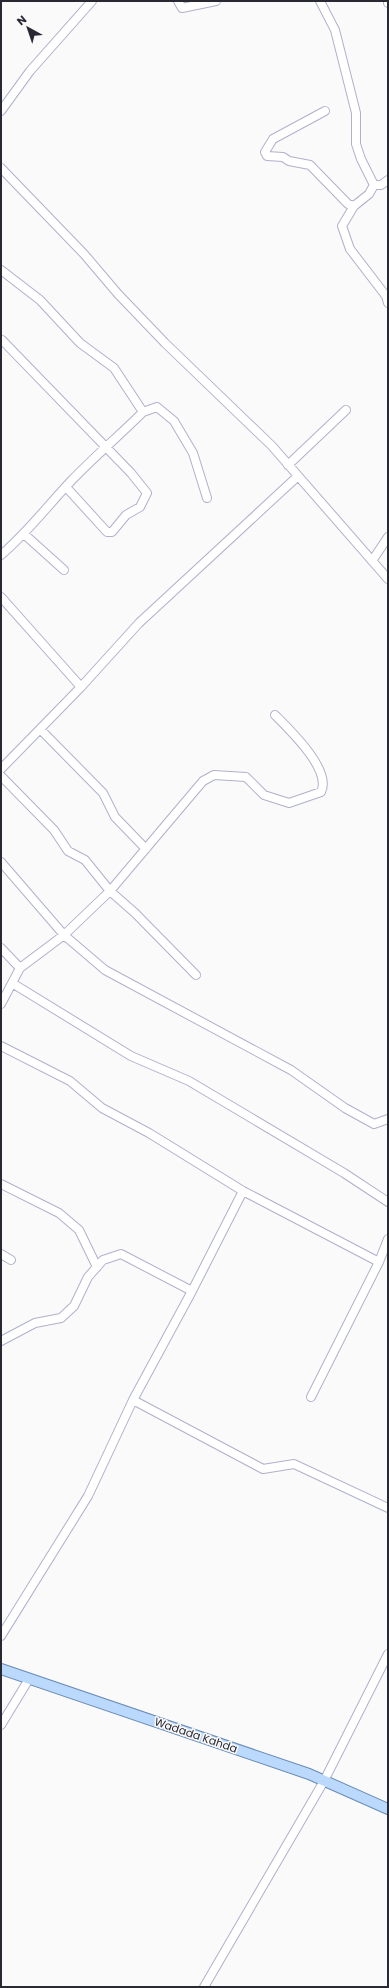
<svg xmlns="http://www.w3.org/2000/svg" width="389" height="1988" viewBox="0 0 389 1988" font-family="Poppins,sans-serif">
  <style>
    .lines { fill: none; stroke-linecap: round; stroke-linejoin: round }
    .minor-casing { stroke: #b0b1cb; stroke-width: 10 }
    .major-casing { stroke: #698bb5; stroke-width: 12 }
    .minor { stroke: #fff; stroke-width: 8 }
    .major { stroke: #bad9fd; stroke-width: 10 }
    .labels { text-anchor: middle; stroke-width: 3; stroke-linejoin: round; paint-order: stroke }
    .street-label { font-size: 11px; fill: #292933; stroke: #fafafa }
  </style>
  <rect width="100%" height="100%" fill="#fafafa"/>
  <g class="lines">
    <g class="minor-casing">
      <path id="minor" d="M178,1L182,8L216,1
        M320,1L335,30L356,113V144L361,159L374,185L369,194L354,206L342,226L350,249L386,296L388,303
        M388,1V3
        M1,111L30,71L92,1
        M325,111L273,139L265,152L267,156L283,157L289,161L310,165L348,204L354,206
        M1,168L84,254L118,294L165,343L272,446L388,579
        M374,185H381L388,180
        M1,270L40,300L80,343L114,368L143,412
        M2,340L131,473L147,493L140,507L126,515L112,532H107L66,487
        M288,465L346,410
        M24,534L64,570
        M1,555C29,531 48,505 72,480C95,456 120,435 143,412L157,407L174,421L193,453L207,498
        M372,561L388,537
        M1,597L81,687L1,769
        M81,687L139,623L298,476
        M40,729L103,793L115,817L146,849
        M1,776L54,830L68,851L85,860L110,891L135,913L196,975
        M1,862L64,935L105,970L291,1070L345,1108L374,1124L388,1119
        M1,948L20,968
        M12,983L131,1056L189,1081L344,1173L388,1202
        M1,1004L20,968L64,935L110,891L203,781L214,775L246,777L264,795L289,803L321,792C332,770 290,730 275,715
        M1,1046L70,1081L102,1108L149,1133L243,1191L379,1262
        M1,1184L59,1213L79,1230L97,1267
        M1,1254L11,1260
        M1,1341L35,1323L61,1318L74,1306L88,1277L103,1260L121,1254L192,1291
        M311,1397L379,1262L388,1239
        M133,1400L263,1469L294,1464L388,1508
        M1,1636L88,1496L133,1400L192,1291L243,1191
        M1,1725L29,1679
        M204,1987L324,1781L388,1654"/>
    </g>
    <g class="major-casing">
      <path id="major" d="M1,1669L309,1774L388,1809"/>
    </g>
    <use href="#minor" class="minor"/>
    <use href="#major" class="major"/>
  </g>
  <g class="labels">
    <g class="street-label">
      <text transform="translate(196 1735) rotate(19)" y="4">Wadada Kahda</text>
    </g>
  </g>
  <rect width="389" height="1988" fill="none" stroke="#292933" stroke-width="4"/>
  <g transform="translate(28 28) rotate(320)" stroke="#fafafa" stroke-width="3" paint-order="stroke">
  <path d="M0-3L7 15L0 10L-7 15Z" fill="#292933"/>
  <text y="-6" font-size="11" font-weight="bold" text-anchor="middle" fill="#292933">N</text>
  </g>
</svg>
